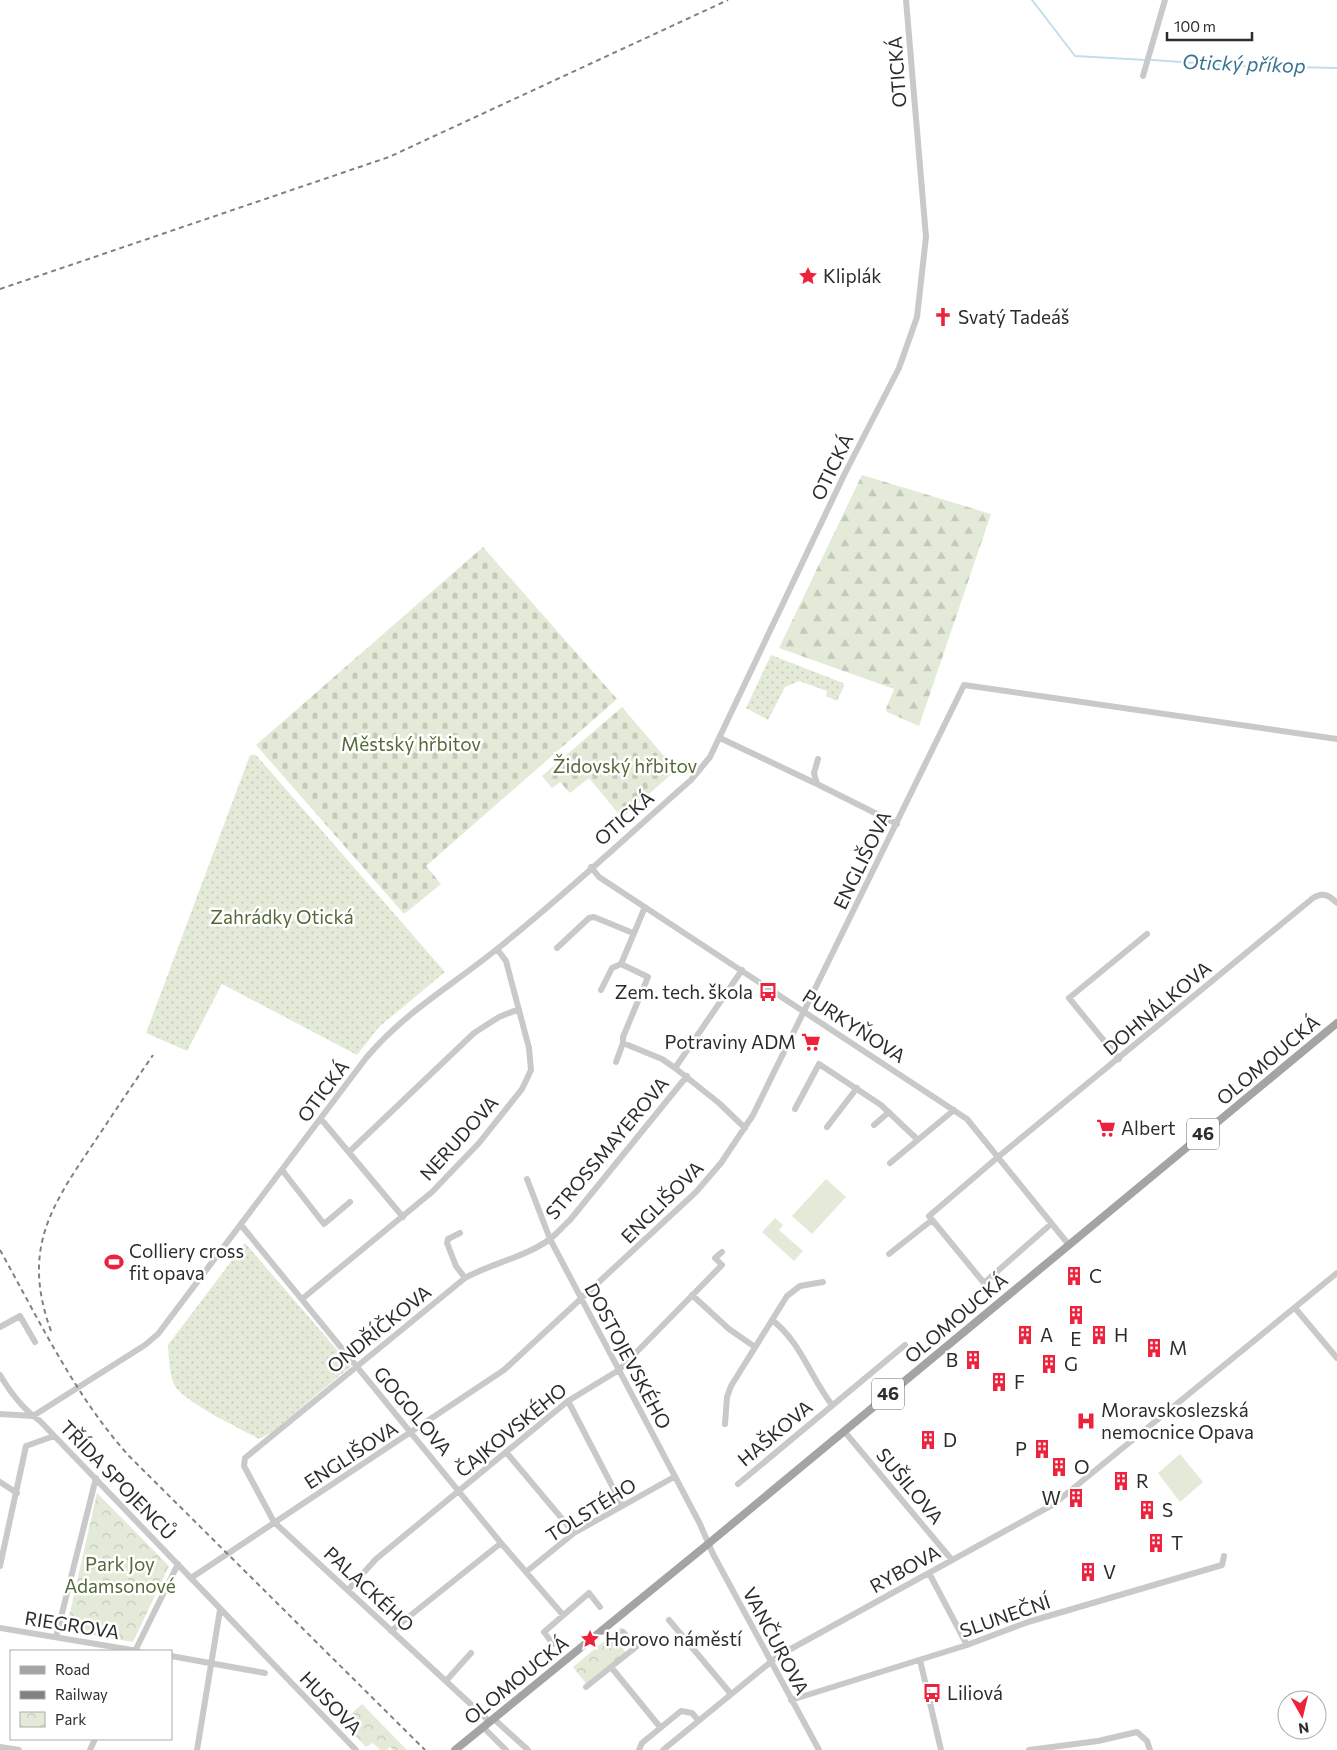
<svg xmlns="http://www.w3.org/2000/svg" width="1337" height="1750" viewBox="0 0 1337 1750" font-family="Commissioner,sans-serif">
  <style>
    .grass { fill: url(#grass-dots) }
    .forest { fill: url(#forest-firs) }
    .cemetery { fill: url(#cemetery-stones) }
    .park { fill: url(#park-crowns) }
    .pitch { fill: #e3ebd8 }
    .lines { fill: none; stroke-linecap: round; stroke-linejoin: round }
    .stream { stroke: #c2deec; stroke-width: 2 }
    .minor { stroke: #c9c9c9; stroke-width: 6 }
    .major { stroke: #a4a4a4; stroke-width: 8 }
    .rail { stroke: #818181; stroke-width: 2; stroke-dasharray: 5 4; stroke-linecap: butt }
    .labels { text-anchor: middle; stroke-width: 5; stroke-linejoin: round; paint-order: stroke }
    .shield { fill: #fff; stroke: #6b6b6b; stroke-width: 1 }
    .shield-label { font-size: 18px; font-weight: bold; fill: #2c2c2c }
    .street-label { font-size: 19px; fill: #2c2c2c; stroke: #fff }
    .poi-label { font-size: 19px; fill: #2c2c2c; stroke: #fff; text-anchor: start }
    .park-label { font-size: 19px; fill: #526938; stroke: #fff }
    .water-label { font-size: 20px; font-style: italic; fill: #377391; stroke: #fff }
  </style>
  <defs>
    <pattern id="grass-dots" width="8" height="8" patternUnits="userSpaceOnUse" patternTransform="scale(1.25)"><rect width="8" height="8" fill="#e3ebd8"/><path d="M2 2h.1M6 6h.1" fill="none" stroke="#c3caba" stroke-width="1.8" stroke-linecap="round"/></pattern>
    <pattern id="forest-firs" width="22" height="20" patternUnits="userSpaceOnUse" patternTransform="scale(1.25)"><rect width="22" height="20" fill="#e3ebd8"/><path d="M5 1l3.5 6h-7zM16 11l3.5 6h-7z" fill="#c3caba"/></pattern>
    <pattern id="cemetery-stones" width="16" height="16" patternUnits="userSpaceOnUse" patternTransform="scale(1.25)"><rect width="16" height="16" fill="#e3ebd8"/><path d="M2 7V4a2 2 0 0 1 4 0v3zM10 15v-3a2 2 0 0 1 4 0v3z" fill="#c3caba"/></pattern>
    <pattern id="park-crowns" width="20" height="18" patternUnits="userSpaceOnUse" patternTransform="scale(1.25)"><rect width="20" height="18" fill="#e3ebd8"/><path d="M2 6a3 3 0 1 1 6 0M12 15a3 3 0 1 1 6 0" fill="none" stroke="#c3caba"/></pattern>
  </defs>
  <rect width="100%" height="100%" fill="#fff"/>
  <path class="grass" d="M771,655L843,683L844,686L837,701L826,696L827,691L799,681L785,687L768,720L746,708Z
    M250,755H256L445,972L379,1027L357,1055L222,984L187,1051L146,1033Z
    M245,1243L351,1366L272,1432L259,1439C241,1429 181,1401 174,1384C169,1372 169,1358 168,1345Z"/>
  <path class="forest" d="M862,475L991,514L919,726L887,712L886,709L894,689L779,648Z"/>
  <path class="cemetery" d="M483,547L617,699L426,866L441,884L404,914L256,745Z
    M622,707L676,770L622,818L589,778L570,793L560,782L552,788L542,776Z"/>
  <path class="park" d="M97,1493L169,1566L133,1642L66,1630Z
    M621,1627L624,1630L618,1634L617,1640L626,1653L587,1685L573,1667Z
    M362,1704L407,1750H393L390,1747L387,1750H380L373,1743L366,1747L342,1722Z"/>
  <path class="pitch" d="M826,1179L846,1197L812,1234L792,1216Z
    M775,1218L783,1225L779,1230L803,1251L794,1261L762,1232Z
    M1180,1454L1203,1482L1180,1502L1158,1473Z"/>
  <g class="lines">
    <path class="stream" d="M1032,0L1075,56L1146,60
      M1152,60L1240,66L1337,68"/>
    <path class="minor" d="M1143,76L1165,0
      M720,738L817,784
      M818,759L814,773L817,784L897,824
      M591,867L599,877L967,1119L1069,1245
      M557,948L589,918L594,917L633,933
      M601,990L612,968L621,964
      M623,1043V1037L648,977L621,964L645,907
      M1119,1059L1069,998L1147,934
      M616,1062L623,1043L662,1059L675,1068L719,1103L745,1128
      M675,1068L742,970
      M795,1109L819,1064L881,1105L918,1140
      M321,1119L403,1217
      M874,1125L889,1112
      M827,1127L857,1088
      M349,1152L474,1033L499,1017L519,1009
      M890,1163L954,1110
      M282,1170L324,1224L350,1202
      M527,1179L550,1239L700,1524L713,1554L819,1750
      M1051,1224L984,1283L929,1216L998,1157L1313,898C1323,892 1329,895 1337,903
      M241,1225L501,1543L563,1615
      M460,1233L448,1239L447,1243L456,1266L465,1278
      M889,1254L932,1220
      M692,1295L729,1329L755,1347
      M302,1299L432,1192L479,1143L522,1089L531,1070L529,1048L506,961L497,949
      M1295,1308L1337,1358
      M772,1320C800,1341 811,1378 832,1405
      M0,1327L20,1316L35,1342
      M0,1375C10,1392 24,1410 40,1421L356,1750
      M568,1401L622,1505
      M0,1414L33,1416L145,1345L158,1334L366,1058C406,1011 450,987 497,949C564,896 627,836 691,780L710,757L845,473L899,368L917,317L926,237L906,0
      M725,1424L727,1397L731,1386L787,1296L800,1286L823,1282
      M844,1431L952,1560
      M506,1452L574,1533
      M0,1482L17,1493
      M738,1484L905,1345
      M0,1566L26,1446L54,1436
      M526,1572L574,1533L674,1477
      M929,1573L967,1645
      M191,1578L504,1370L696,1192L721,1163L753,1115L964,685L1337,739
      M348,1590L376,1559L568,1401L619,1370L722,1265L715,1258L722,1252
      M669,1620L731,1694
      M0,1628L138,1651
      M391,1631L501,1543
      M56,1637L96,1478
      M553,1644L544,1632L589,1593L600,1607
      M135,1651L178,1564
      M171,1656L265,1673
      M920,1660L941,1750
      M611,1667L660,1727
      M446,1681L471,1653
      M586,1687L636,1647L623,1632
      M791,1700L967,1645L1028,1622L1222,1565L1224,1556
      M494,1719L528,1750
      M490,1722L274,1522L244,1466L245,1458L465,1278C492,1263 526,1257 550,1239C557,1234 563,1226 570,1220L687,1076
      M483,1727L506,1750
      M0,1747L19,1750
      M90,1750L95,1739
      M197,1750L220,1610
      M639,1750L642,1743L681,1711L692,1713L698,1720
      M663,1750L778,1656L1054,1504L1337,1273
      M1029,1750L1098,1741L1137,1732L1147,1741L1150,1750"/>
    <path class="major" d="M455,1750L708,1544L1337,1023"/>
    <path class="rail" d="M0,289L389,157L728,0
      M0,1250C39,1320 75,1396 129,1456L425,1750
      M51,1331C22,1251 49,1209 93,1144C113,1114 133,1084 153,1055"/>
  </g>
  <defs>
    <g id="sight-bare" transform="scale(1.5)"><path d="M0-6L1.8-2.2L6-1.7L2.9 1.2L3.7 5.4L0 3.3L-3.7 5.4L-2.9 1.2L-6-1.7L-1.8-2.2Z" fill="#ed233e" stroke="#fff" stroke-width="2.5" paint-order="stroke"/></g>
    <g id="church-bare" transform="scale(1.5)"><path d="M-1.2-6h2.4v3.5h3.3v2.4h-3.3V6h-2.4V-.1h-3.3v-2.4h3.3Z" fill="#ed233e" stroke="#fff" stroke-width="2.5" paint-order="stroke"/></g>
    <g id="bus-bare" transform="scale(1.5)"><path d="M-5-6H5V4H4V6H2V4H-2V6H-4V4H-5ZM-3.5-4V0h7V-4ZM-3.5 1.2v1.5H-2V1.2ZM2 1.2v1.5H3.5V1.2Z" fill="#ed233e" stroke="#fff" stroke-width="2.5" paint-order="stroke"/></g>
    <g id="supermarket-bare" transform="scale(1.5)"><path d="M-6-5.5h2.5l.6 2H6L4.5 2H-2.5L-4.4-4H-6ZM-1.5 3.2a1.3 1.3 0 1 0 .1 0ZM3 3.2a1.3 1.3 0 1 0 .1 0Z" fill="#ed233e" stroke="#fff" stroke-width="2.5" paint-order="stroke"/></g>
    <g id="stadium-bare" transform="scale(1.5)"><path d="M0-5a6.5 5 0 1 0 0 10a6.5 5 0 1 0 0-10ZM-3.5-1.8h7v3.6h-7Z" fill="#ed233e" stroke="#fff" stroke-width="2.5" paint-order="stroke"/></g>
    <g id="building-bare" transform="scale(1.5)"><path d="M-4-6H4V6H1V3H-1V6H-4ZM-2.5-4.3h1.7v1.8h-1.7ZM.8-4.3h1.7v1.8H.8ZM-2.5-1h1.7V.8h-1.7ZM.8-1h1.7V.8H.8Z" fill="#ed233e" stroke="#fff" stroke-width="2.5" paint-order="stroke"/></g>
    <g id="hospital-bare" transform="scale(1.5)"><path d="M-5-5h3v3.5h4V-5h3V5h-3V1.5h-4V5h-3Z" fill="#ed233e" stroke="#fff" stroke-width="2.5" paint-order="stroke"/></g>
  </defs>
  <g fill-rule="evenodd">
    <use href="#sight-bare" x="808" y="276"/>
    <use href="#church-bare" x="943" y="317"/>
    <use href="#bus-bare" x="768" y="992"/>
    <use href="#supermarket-bare" x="811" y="1042"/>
    <use href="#supermarket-bare" x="1106" y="1128"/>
    <use href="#stadium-bare" x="114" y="1262"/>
    <use href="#building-bare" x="1074" y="1276"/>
    <use href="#building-bare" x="1076" y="1315"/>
    <use href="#building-bare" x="1025" y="1335"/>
    <use href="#building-bare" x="1099" y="1335"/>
    <use href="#building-bare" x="1154" y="1348"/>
    <use href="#building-bare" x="973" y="1360"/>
    <use href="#building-bare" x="1049" y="1364"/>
    <use href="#building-bare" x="999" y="1382"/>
    <use href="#hospital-bare" x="1086" y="1421"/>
    <use href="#building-bare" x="928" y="1440"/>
    <use href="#building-bare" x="1042" y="1449"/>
    <use href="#building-bare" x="1059" y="1467"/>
    <use href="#building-bare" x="1121" y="1481"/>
    <use href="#building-bare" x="1076" y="1498"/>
    <use href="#building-bare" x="1147" y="1510"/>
    <use href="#building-bare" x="1156" y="1543"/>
    <use href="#building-bare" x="1088" y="1572"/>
    <use href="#sight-bare" x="590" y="1639"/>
    <use href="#bus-bare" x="932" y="1693"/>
  </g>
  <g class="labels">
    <g class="shield">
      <rect x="1187" y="1118.5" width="32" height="31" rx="4"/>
      <rect x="872" y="1378.5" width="32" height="31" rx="4"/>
    </g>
    <g class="shield-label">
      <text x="1203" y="1140">46</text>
      <text x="888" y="1400">46</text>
    </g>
    <g class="street-label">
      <text transform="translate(897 72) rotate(-94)" y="7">OTICKÁ</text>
      <text transform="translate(832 467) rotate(-64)" y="7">OTICKÁ</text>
      <text transform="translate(624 818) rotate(-41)" y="7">OTICKÁ</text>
      <text transform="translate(862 860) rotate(-64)" y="7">ENGLIŠOVA</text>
      <text transform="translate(1157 1008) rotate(-40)" y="7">DOHNÁLKOVA</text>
      <text transform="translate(854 1026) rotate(33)" y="7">PURKYŇOVA</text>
      <text transform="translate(1268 1060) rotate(-40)" y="7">OLOMOUCKÁ</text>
      <text transform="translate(323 1091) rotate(-53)" y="7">OTICKÁ</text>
      <text transform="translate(459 1138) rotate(-48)" y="7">NERUDOVA</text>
      <text transform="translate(607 1148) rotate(-50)" y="7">STROSSMAYEROVA</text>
      <text transform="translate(662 1202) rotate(-45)" y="7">ENGLIŠOVA</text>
      <text transform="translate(956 1318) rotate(-40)" y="7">OLOMOUCKÁ</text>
      <text transform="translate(379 1329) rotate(-39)" y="7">ONDŘÍČKOVA</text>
      <text transform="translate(628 1356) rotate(62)" y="7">DOSTOJEVSKÉHO</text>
      <text transform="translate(413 1411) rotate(50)" y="7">GOGOLOVA</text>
      <text transform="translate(511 1430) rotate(-39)" y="7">ČAJKOVSKÉHO</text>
      <text transform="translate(775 1433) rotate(-40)" y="7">HAŠKOVA</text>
      <text transform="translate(351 1455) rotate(-33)" y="7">ENGLIŠOVA</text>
      <text transform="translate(118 1480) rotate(46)" y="7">TŘÍDA SPOJENCŮ</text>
      <text transform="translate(910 1486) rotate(50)" y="7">SUŠILOVA</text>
      <text transform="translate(591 1510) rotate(-32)" y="7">TOLSTÉHO</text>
      <text transform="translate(905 1569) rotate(-29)" y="7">RYBOVA</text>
      <text transform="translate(369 1589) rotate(43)" y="7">PALACKÉHO</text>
      <text transform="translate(1005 1616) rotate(-19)" y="7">SLUNEČNÍ</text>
      <text transform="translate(72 1625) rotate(9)" y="7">RIEGROVA</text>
      <text transform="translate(776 1641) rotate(62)" y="7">VANČUROVA</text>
      <text transform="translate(516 1680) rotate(-39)" y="7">OLOMOUCKÁ</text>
      <text transform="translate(331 1703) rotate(46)" y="7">HUSOVA</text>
    </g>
    <g class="poi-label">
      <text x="823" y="283">Kliplák</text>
      <text x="958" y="324">Svatý Tadeáš</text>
      <text x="753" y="999" text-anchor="end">Zem. tech. škola</text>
      <text x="796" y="1049" text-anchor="end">Potraviny ADM</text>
      <text x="1121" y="1135">Albert</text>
      <text x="129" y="1258">Colliery cross<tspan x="129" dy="22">fit opava</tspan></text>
      <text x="1089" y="1283">C</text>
      <text x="1040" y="1342">A</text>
      <text x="1114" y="1342">H</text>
      <text x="1076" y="1346" text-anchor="middle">E</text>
      <text x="1169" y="1355">M</text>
      <text x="958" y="1367" text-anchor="end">B</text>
      <text x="1064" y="1371">G</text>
      <text x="1014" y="1389">F</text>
      <text x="1101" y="1417">Moravskoslezská<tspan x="1101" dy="22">nemocnice Opava</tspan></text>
      <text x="943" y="1447">D</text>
      <text x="1027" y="1456" text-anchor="end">P</text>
      <text x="1074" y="1474">O</text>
      <text x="1136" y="1488">R</text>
      <text x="1061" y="1505" text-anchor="end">W</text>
      <text x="1162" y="1517">S</text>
      <text x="1171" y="1550">T</text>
      <text x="1103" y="1579">V</text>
      <text x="605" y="1646">Horovo náměstí</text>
      <text x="947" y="1700">Liliová</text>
    </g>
    <g class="park-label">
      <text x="411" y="751">Městský hřbitov</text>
      <text x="625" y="773">Židovský hřbitov</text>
      <text x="282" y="924">Zahrádky Otická</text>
      <text x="120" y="1571">Park Joy<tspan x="120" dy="22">Adamsonové</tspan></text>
    </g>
    <g class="water-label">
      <text transform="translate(1244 64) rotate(2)" y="7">Otický příkop</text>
    </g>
  </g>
  <rect x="10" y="1650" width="162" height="90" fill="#ffffff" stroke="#ababab"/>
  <rect x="20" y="1666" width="25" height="8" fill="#a4a4a4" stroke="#ababab"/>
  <text x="55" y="1675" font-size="15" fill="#2c2c2c">Road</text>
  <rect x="20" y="1691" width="25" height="8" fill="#818181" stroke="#ababab"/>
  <text x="55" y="1700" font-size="15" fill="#2c2c2c">Railway</text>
  <rect x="20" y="1712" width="25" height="15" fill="url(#park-crowns)" stroke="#ababab"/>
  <text x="55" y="1725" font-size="15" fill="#2c2c2c">Park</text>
  <g transform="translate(1302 1715) rotate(172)"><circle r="24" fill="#ffffff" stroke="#ababab"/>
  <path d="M0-4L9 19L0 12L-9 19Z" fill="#ed233e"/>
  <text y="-8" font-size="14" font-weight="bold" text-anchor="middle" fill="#2c2c2c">N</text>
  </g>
  <path d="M1167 32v8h85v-8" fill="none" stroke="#2c2c2c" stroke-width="2.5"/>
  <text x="1174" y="32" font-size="15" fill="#2c2c2c" stroke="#ffffff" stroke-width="4" paint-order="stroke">100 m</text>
</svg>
